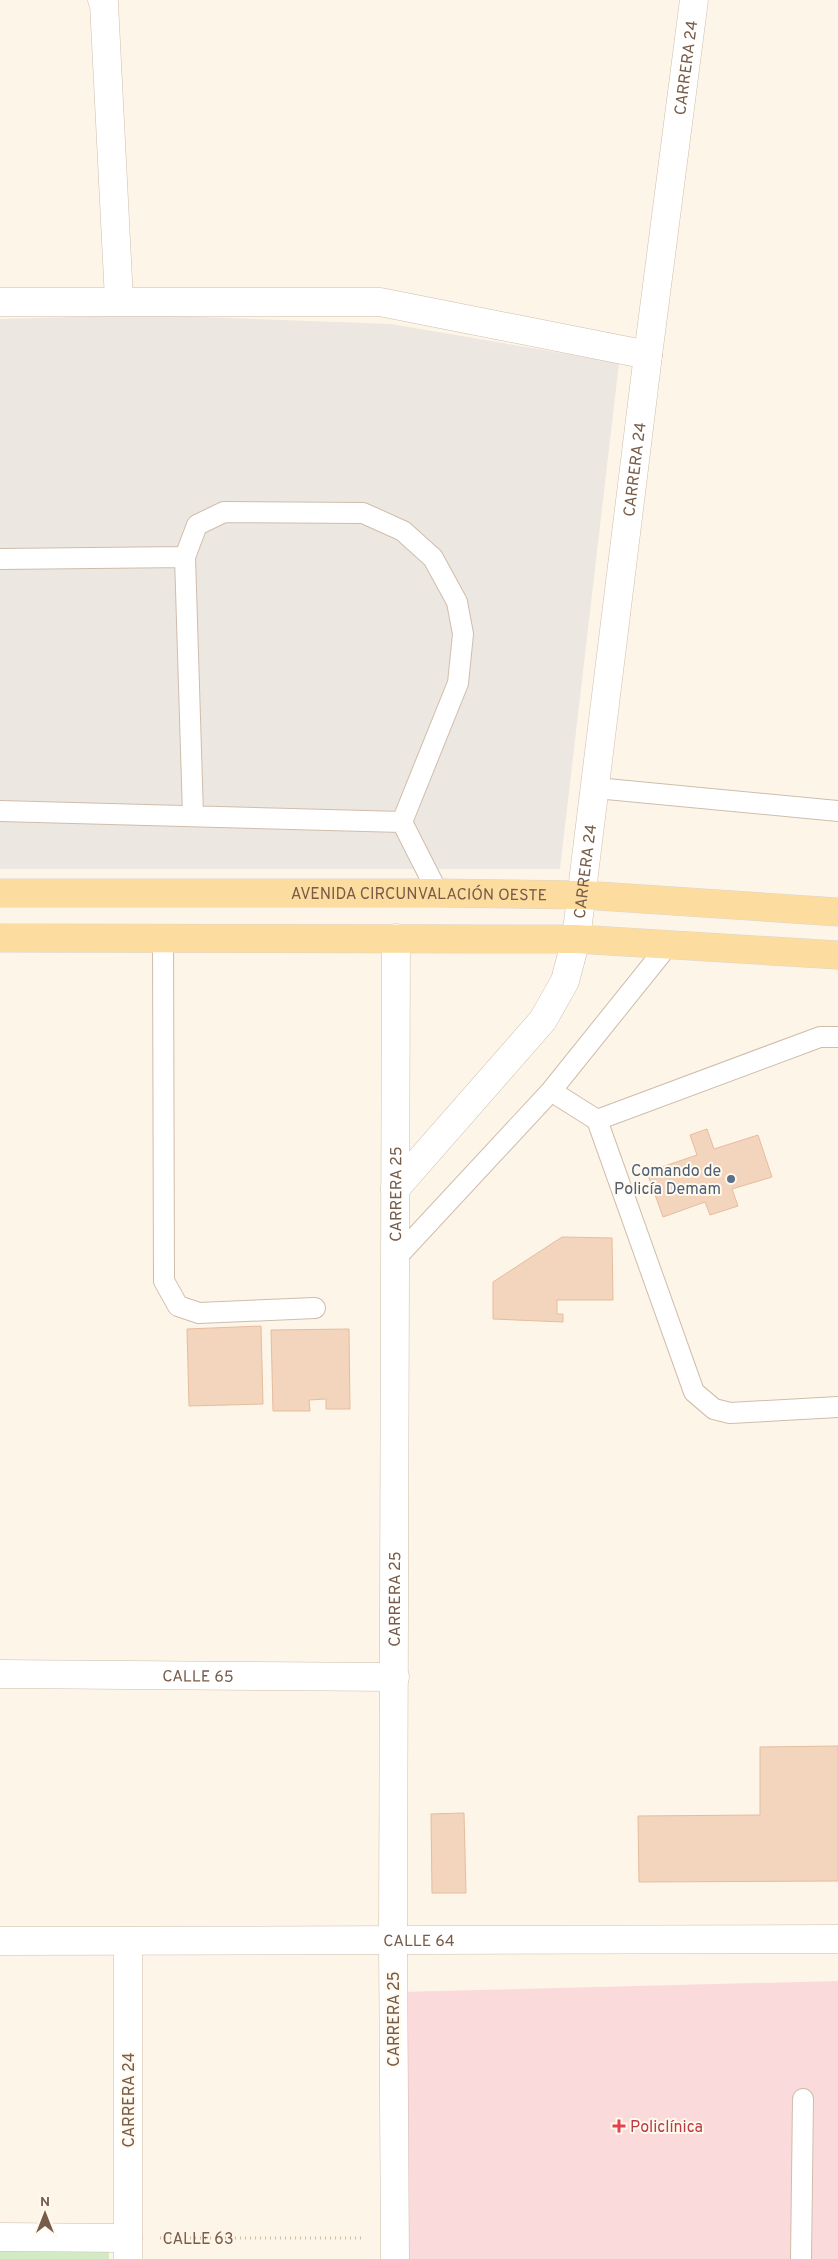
<svg xmlns="http://www.w3.org/2000/svg" width="838" height="2259" viewBox="0 0 838 2259" font-family="Overpass,sans-serif">
  <style>
    .industrial { fill: #ede7e1 }
    .medical { fill: #fbdadc }
    .green { fill: #d3ebc5 }
    .building { fill: #f3d5be; stroke: #e6bc9e }
    .lines { fill: none; stroke-linecap: round; stroke-linejoin: round }
    .service-casing { stroke: #cfbdac; stroke-width: 22 }
    .minor-casing { stroke: #cfbdac; stroke-width: 29 }
    .tertiary-casing { stroke: #cfbdac; stroke-width: 29 }
    .primary-casing { stroke: #dcd5d0; stroke-width: 29 }
    .path { stroke: #d8b9a1; stroke-width: 3; stroke-dasharray: 1 4; stroke-linecap: butt }
    .service { stroke: #fff; stroke-width: 20 }
    .minor { stroke: #fff; stroke-width: 28 }
    .tertiary { stroke: #fff; stroke-width: 28 }
    .primary { stroke: #fcdd9f; stroke-width: 28 }
    .service-dot { fill: #5c6f8a; stroke: #fff9ee; stroke-width: 2 }
    .health-dot { fill: #e0444e; stroke: #fff9ee; stroke-width: 2 }
    .labels { text-anchor: middle; stroke-width: 4; stroke-linejoin: round; paint-order: stroke }
    .street-label { font-size: 16px; fill: #775c4a; stroke: #fff9ee }
    .service-label { font-size: 16px; fill: #4e5e75; stroke: #fff9ee; text-anchor: end }
    .health-label { font-size: 16px; fill: #be3a42; stroke: #fff9ee; text-anchor: start }
  </style>
  <rect width="100%" height="100%" fill="#fdf5e7"/>
  <path class="industrial" d="M147,315L391,324L619,363L560,869H0V319Z"/>
  <path class="medical" d="M838,1981V2259H400V1992Z"/>
  <path class="green" d="M0,2248L109,2250V2259H0Z"/>
  <path class="building" d="M707,1129L714,1149L758,1135L772,1177L732,1189L738,1206L710,1215L705,1202L663,1217L647,1172L697,1155L690,1135Z
    M562,1237L612,1238L613,1300H557V1314H563V1322L493,1319V1282Z
    M261,1326L263,1404L189,1406L187,1329Z
    M349,1329L350,1409H326V1399L309,1400L310,1411H273L271,1330Z
    M838,1746V1881L639,1882L638,1816L760,1815V1747Z
    M464,1813L466,1893H432L431,1814Z"/>
  <g class="lines">
    <g class="service-casing">
      <path id="service" d="M0,559L185,557
        M596,788L838,811
        M0,811L402,822
        M193,815L185,557L197,525L224,512L363,513L403,531L433,558L457,602L463,634L458,683L402,822L438,893
        M163,938L164,1281L178,1306L199,1313L315,1308
        M551,1091L597,1120L820,1037H838
        M597,1120L694,1392L714,1409L730,1413L838,1407
        M395,1259L551,1091L669,944
        M801,2259L803,2099"/>
    </g>
    <g class="minor-casing">
      <g id="minor">
        <path d="M102,0L104,3L119,300"/>
        <path d="M0,302H380L648,355"/>
        <path id="s2" d="M395,1189L543,1020L565,981L576,939L648,355L694,0"/>
        <path id="s3" d="M0,1674L395,1677"/>
        <path d="M0,2237L128,2238"/>
        <path d="M128,2259V1941"/>
        <path id="s4" d="M395,2259L393,1941L396,938"/>
      </g>
    </g>
    <g class="tertiary-casing">
      <g id="tertiary">
        <path id="s5" d="M0,1941L838,1939"/>
      </g>
    </g>
    <g class="primary-casing">
      <g id="primary">
        <path id="s6" d="M0,893H438L583,895L838,912"/>
        <path d="M0,938L576,939L838,955"/>
      </g>
    </g>
    <path class="path" id="s1" d="M160,2238H364"/>
    <use href="#service" class="service"/>
    <use href="#minor" class="minor"/>
    <use href="#tertiary" class="tertiary"/>
    <use href="#primary" class="primary"/>
  </g>
  <circle class="service-dot" cx="731" cy="1179" r="5"/>
  <path class="health-dot" d="M616.5 2118.5h5v5h5v5h-5v5h-5v-5h-5v-5h5z"/>
  <g class="labels">
    <g class="street-label">
      <text dy="6" stroke="none"><textPath href="#s2" startOffset="1191">CARRERA 24</textPath></text>
      <text dy="6" stroke="none"><textPath href="#s2" startOffset="786">CARRERA 24</textPath></text>
      <text dy="6" stroke="none"><textPath href="#s2" startOffset="381">CARRERA 24</textPath></text>
      <text dy="6" stroke="none"><textPath href="#s6" startOffset="419">AVENIDA CIRCUNVALACIÓN OESTE</textPath></text>
      <text dy="6" stroke="none"><textPath href="#s4" startOffset="1065">CARRERA 25</textPath></text>
      <text dy="6" stroke="none"><textPath href="#s4" startOffset="660">CARRERA 25</textPath></text>
      <text dy="6" stroke="none"><textPath href="#s3" startOffset="198">CALLE 65</textPath></text>
      <text dy="6" stroke="none"><textPath href="#s5" startOffset="419">CALLE 64</textPath></text>
      <text transform="translate(393 2019) rotate(-90)" y="6">CARRERA 25</text>
      <text transform="translate(128 2100) rotate(-90)" y="6">CARRERA 24</text>
      <text dy="6" stroke="none"><textPath href="#s1" startOffset="38">CALLE 63</textPath></text>
    </g>
    <g class="service-label">
      <text x="721" y="1176">Comando de<tspan x="721" dy="18">Policía Demam</tspan></text>
    </g>
    <g class="health-label">
      <text x="630" y="2132">Policlínica</text>
    </g>
  </g>
  <g transform="translate(45 2214)" stroke="#fff9ee" stroke-width="4" paint-order="stroke">
  <path d="M0-4L9 19L0 12L-9 19Z" fill="#775c4a"/>
  <text y="-8" font-size="14" font-weight="bold" text-anchor="middle" fill="#775c4a">N</text>
  </g>
</svg>
